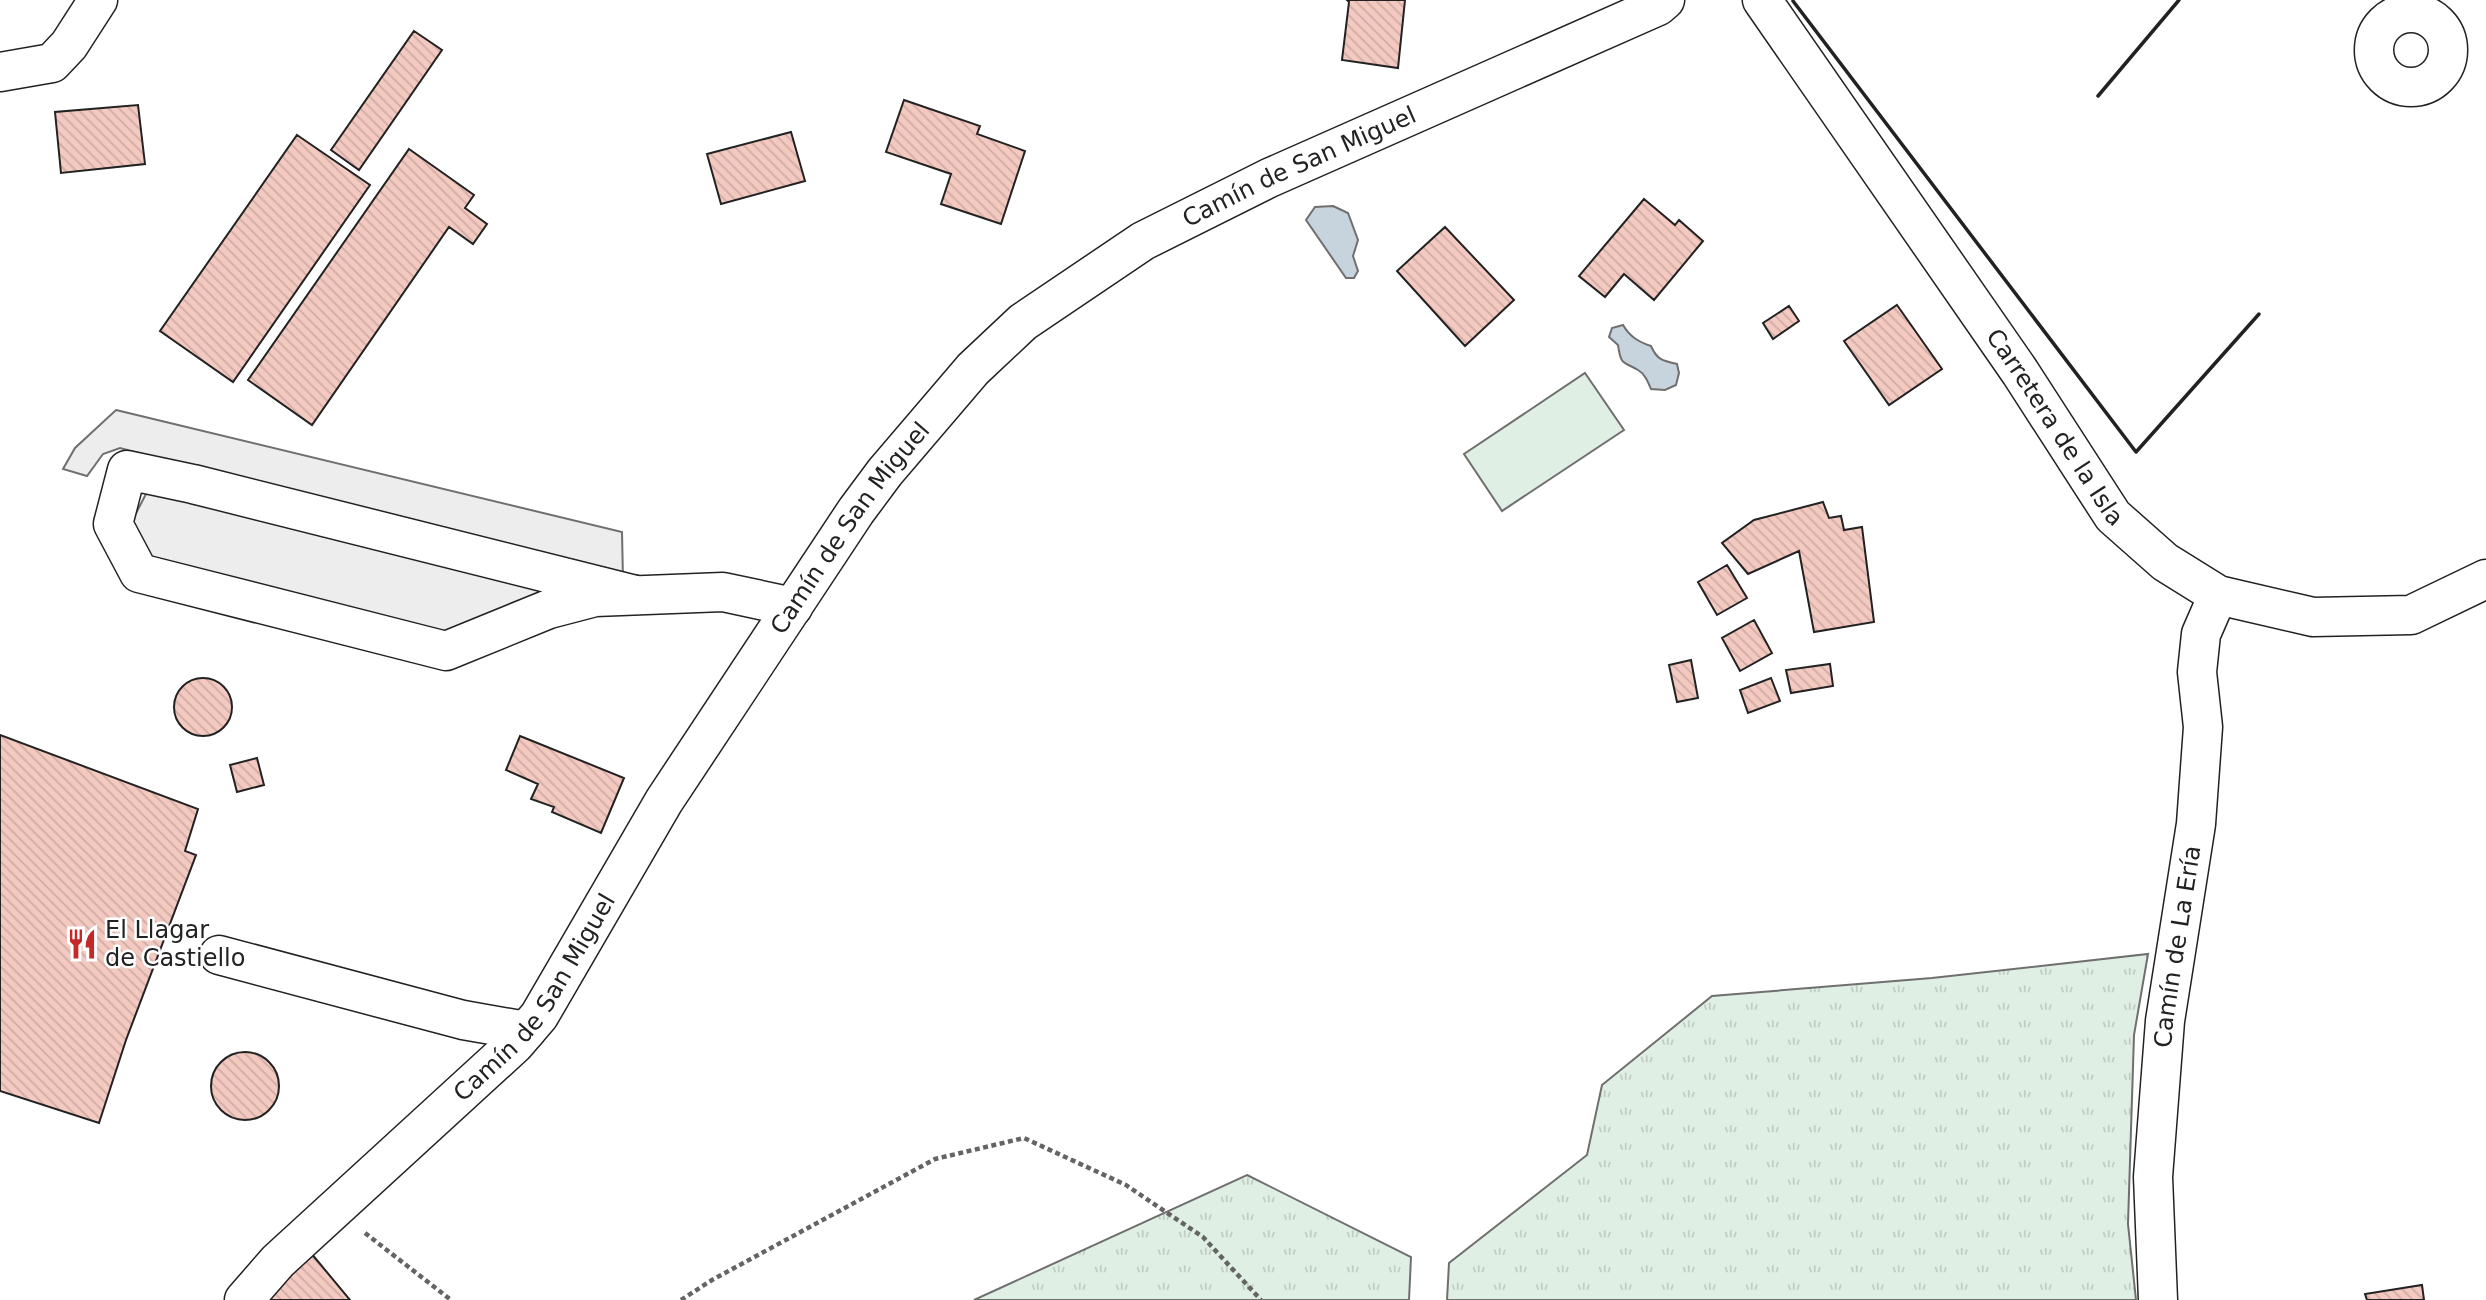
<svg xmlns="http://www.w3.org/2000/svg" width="2486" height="1300" viewBox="0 0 2486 1300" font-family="'DejaVu Sans',sans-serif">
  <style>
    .grass { fill: url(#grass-tufts); stroke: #6f6f6f; stroke-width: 2 }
    .garden { fill: #e0efe3; stroke: #6f6f6f; stroke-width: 2 }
    .parking { fill: #ededed; stroke: #6f6f6f; stroke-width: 2 }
    .water { fill: #c7d3dd; stroke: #6f6f6f; stroke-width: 2 }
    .building { fill: url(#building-back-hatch); stroke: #222; stroke-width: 2 }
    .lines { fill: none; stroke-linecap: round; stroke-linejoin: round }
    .minor-casing { stroke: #222; stroke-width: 41 }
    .path { stroke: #646464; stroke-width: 4.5; stroke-dasharray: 5 3.5; stroke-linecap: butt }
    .minor { stroke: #fff; stroke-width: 38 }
    .wall { stroke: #222; stroke-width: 3.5 }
    .labels { text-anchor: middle; stroke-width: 5; stroke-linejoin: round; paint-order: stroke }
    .street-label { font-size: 24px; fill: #222; stroke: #fff }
    .poi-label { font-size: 24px; fill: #222; stroke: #fff; text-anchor: start }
  </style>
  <defs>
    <pattern id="grass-tufts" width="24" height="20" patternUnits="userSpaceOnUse" patternTransform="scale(1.75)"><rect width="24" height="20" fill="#e0efe3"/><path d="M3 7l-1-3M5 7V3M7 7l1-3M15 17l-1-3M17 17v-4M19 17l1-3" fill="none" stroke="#c0cdc2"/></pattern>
    <pattern id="building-back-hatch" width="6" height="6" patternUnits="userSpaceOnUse" patternTransform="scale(1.75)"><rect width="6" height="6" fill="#f3c9c0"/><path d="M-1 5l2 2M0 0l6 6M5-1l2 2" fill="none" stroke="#d0aca5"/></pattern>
  </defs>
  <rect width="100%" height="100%" fill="#fff"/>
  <path class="grass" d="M2148,954L2134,1035L2128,1224L2136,1300H1447L1449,1263L1587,1155L1602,1085L1712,996L1932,978Z
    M1247,1175L1411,1257L1409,1300H974Z"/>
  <path class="garden" d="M1585,373L1624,430L1502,511L1464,454Z"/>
  <path class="parking" d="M116,410L622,532L623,580L120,448L103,454L87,476L63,469L75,448Z
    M147,492L549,590L452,635L149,560L132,521Z"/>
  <path class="water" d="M1333,206L1348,213L1358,240L1353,256L1358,271L1354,278H1346L1306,220L1315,207Z
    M1623,325C1630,337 1639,342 1651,346C1657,360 1663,361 1677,364L1679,373L1676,385L1665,390L1651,389C1648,382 1645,374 1638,370C1623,361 1621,366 1618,345L1609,337L1612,328Z"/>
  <path class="building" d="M1347,0H1405L1398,68L1342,60L1349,2Z
    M414,31L442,50L359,170L331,150Z
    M904,100L980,126L977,134L1025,151L1001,224L941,204L951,174L886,152Z
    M138,105L145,164L61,173L55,112Z
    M791,132L805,181L721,204L707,154Z
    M297,135L370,185L233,382L160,331Z
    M409,149L474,195L465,208L487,224L473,244L449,227L312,425L248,380Z
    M1644,199L1675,225L1679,220L1703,241L1654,300L1624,274L1605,297L1579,276Z
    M1445,227L1514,300L1465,346L1397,271Z
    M1897,305L1942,369L1889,405L1844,341Z
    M1789,306L1799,321L1773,339L1763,323Z
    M1823,502L1829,518L1841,516L1844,530L1862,527L1874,622L1814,632L1799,551L1748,574L1722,543L1754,520Z
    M1727,565L1747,598L1717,615L1698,582Z
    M1754,620L1772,653L1740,671L1722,638Z
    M1691,660L1698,698L1677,702L1669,665Z
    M1830,664L1833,686L1791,693L1786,670Z
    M1771,678L1780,701L1748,713L1740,690Z
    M174 707a29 29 0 1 1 58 0a29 29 0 1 1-58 0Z
    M0,735L198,809L185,851L196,855L126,1040L99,1123L0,1091Z
    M520,736L624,778L601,833L552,812L554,807L531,799L538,784L506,770Z
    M257,758L264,785L237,792L230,765Z
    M211 1086a34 34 0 1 1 68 0a34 34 0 1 1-68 0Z
    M311,1253L350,1300H257Z
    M2422,1285L2424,1300H2367L2365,1294Z"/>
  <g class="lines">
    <g class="minor-casing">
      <g id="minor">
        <path id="s1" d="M1762,0L2020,372L2113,516L2165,562L2218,595L2313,617L2411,615L2486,579"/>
        <circle cx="2411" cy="50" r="37"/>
        <path d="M0,72L52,63L69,45L98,0"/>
        <path d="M635,595L193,484L127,470L113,524L139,573L446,651L549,609L595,597L723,592L793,607"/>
        <path d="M219,955L463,1020L526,1031"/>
        <path id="s2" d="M244,1300L278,1261L515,1044L539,1016L664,801L856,511L885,472L973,369L1023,322L1143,241L1269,178L1658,6L1665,0"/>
        <path id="s3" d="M2158,1300L2153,1177L2165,1021L2196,824L2203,727L2197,672L2201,634L2218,595"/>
      </g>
    </g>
    <path class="path" d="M365,1233L451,1300
      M681,1300L712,1280L935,1159L1024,1138L1126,1185L1203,1237L1261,1300"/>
    <use href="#minor" class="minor"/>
    <path class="wall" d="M1793,1L2136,452L2259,314
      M2098,96L2179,0"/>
  </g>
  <defs>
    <g id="restaurant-bare" transform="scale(2.415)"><path d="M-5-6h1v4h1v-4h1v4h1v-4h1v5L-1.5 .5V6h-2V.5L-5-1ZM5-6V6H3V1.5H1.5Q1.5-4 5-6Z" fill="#c62828" stroke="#fff" stroke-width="2.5" paint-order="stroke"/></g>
  </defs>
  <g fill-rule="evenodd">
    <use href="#restaurant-bare" x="82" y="944"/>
  </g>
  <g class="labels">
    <g class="street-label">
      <text dy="8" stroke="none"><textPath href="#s2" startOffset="1577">Camín de San Miguel</textPath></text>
      <text dy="8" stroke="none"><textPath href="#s1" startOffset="518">Carretera de la Isla</textPath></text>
      <text dy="8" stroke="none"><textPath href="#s2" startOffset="989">Camín de San Miguel</textPath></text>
      <text dy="8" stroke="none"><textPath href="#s3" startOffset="355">Camín de La Ería</textPath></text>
      <text dy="8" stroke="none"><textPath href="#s2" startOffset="422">Camín de San Miguel</textPath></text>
    </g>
    <g class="poi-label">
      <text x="105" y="938">El Llagar<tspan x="105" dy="28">de Castiello</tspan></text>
    </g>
  </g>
</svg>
